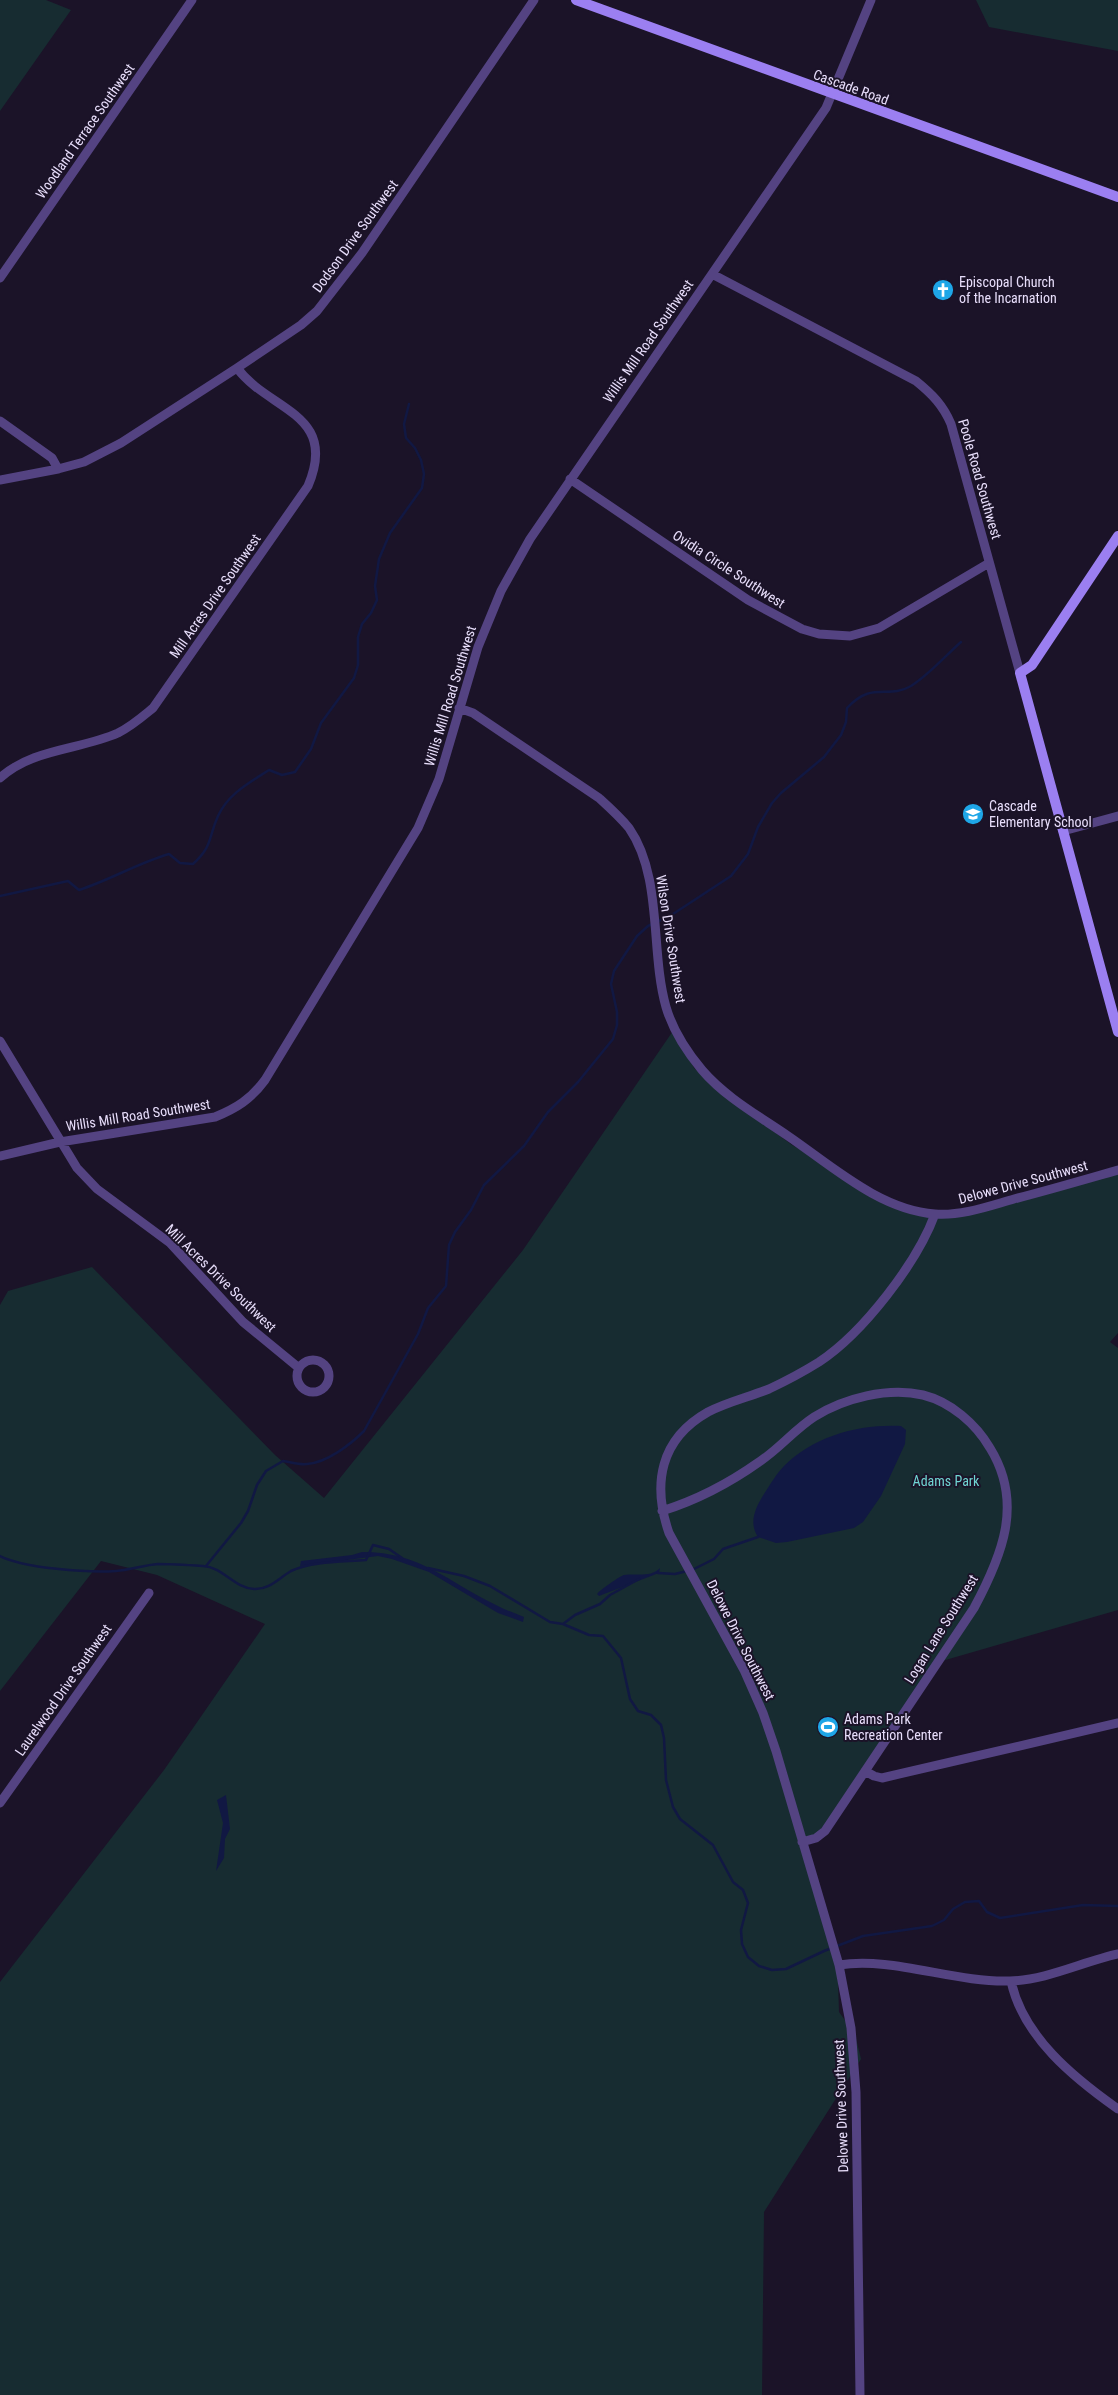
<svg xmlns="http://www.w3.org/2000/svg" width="1118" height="2395" viewBox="0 0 1118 2395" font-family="'Roboto Condensed',sans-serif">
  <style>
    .green { fill: #172c31 }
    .water { fill: #111843 }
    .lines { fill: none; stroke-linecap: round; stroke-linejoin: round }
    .stream { stroke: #111843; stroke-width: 2.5 }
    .street { stroke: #544382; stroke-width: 9 }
    .secondary { stroke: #9b7ff1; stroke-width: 10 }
    .labels { text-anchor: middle; stroke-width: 4; stroke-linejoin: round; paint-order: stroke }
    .street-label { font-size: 14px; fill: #e8defb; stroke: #1b1328 }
    .poi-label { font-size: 14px; fill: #e8defb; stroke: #1b1328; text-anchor: start }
    .park-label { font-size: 14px; fill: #70d5d3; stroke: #1b1328 }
  </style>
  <rect width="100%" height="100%" fill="#1b1328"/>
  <path class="green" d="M0,0H46L71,10L0,111Z
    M976,0H1118V51L989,27Z
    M675,1028L694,1068L732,1100L792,1145L899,1204L938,1218L1118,1174V1333L1110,1342L1118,1348V1610L942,1661L828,1825L805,1844L837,1952L839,2012L855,2034L861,2059L764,2212L762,2395H0V1982L164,1770L265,1624L157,1575L101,1561L0,1691V1305L8,1291L92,1267L275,1455L324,1498L523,1250Z"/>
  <path class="water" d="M901,1426L906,1430L905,1444L881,1496L863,1522L854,1528L787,1542L776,1543L758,1537C748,1522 756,1507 764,1494C770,1485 776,1474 784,1466C814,1436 859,1424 901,1426Z
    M362,1552C422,1552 447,1582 496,1605C505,1610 515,1613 524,1617L523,1622L498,1613L429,1572L392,1559L378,1556L300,1566L301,1561L352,1555Z
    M660,1568L659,1573L604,1594L599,1596L597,1594C600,1590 620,1576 624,1575C637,1573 650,1578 660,1568Z
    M226,1795L230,1829L225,1839L224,1858L216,1871L223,1823L217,1800Z"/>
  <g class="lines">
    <path class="stream" d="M0,896L68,881L79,890C110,880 138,863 169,854L180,863L193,864C213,846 208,838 218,816C228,794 249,783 269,770L282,775L295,772L311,749L321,723L354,678L358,665V637L362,624L371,613L377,600L375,586L379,559L390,533L422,488L424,474L421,460L415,448L406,438L404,424L409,404
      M0,1556C23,1568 89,1573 116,1571C130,1570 144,1565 158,1564C173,1564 188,1565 203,1566C223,1567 234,1588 254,1589C269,1590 279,1578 291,1571C313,1561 342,1562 366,1560L373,1545L389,1549L402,1558
      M206,1566L241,1523L248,1511L257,1485L266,1471L283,1461C291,1462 299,1465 307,1464C326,1463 350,1445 364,1431L418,1334L428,1308L446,1286L449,1245L455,1232L471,1210L484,1185L524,1146L548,1112L578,1082L613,1039L617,1025V1012L611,984L614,971L637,936L648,926L673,914L731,876L748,854L758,827L772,803L781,793L824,757L841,735L846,722L847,708C873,680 887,700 911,686C929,675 945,656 961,642
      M428,1568L464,1576L490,1586L550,1622L563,1624L589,1635L603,1636L621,1658L630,1699L638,1711L651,1715L661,1725L664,1738L666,1780L673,1807L680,1819L713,1845L733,1882L743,1890L748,1903L741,1930L742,1944L748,1957L759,1966L772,1970L786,1969L824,1951L863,1936L932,1926L944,1920L953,1909L965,1902L979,1901L987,1912L1000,1918L1083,1905L1118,1906
      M692,1570L714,1559L723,1549L758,1537
      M658,1573L675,1574L687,1571
      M563,1624L575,1615L600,1604L610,1595L639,1579"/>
    <path class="street" d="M712,274L916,381C932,394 943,405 951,424L1020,673
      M0,278L192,0
      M0,421L52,458L58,469
      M570,479L748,600L802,629L819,634L850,636L879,628L989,563
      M0,480L58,469L84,462L121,443L237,368L301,325L317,311L362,253L534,0
      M459,708L473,713L599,798C610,808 620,817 629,828C663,877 650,951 666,1007C673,1031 687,1052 702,1070C725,1097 759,1116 788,1136C832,1166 880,1210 935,1214C962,1216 989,1206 1014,1199C1049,1190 1083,1180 1118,1170
      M0,778C33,748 80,750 118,733C132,726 142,717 153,708L308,486C339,413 269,411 237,368
      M1063,831L1118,816
      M0,1041L77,1168L97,1189L170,1243L243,1322L299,1368
      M0,1156L60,1142L215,1117C237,1108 251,1099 265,1080L418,828L439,779L478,647L501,591L530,539L826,108L871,0
      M297 1376a16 16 0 1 1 32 0a16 16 0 1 1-32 0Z
      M662,1511C697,1500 728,1484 759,1462C779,1449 794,1430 814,1417C844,1398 888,1387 923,1395C951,1402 976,1424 990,1448C1024,1503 1002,1556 974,1608L825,1831L816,1838L802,1842
      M865,1771L874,1776L882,1778L1118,1723
      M0,1803L149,1593
      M839,1965C891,1956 955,1983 1010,1981C1047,1980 1082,1962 1118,1954
      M1011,1981C1023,2037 1074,2078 1118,2109
      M860,2395L856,2092L851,2028L839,1965L776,1751L763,1713L744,1670L669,1533C652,1484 660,1439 708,1412C727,1402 749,1397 769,1389C786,1381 803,1372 819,1362C863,1333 917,1263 935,1214"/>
    <path class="secondary" d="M576,0L1118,197
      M1118,536L1032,665L1020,673L1118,1032"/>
  </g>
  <defs>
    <g id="church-disc" transform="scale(1.125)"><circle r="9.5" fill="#1ea6e7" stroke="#1b1328"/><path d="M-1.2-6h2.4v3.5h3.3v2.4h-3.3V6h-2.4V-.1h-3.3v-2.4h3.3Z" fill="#fff"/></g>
    <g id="school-disc" transform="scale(1.125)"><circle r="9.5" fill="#1ea6e7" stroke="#1b1328"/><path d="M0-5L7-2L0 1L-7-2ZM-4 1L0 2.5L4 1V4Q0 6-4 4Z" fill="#fff"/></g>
    <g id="stadium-disc" transform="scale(1.125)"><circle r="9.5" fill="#1ea6e7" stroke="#1b1328"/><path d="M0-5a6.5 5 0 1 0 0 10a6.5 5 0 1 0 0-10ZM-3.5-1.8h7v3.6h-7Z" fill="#fff"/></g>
  </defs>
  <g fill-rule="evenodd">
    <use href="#church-disc" x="943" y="290"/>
    <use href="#school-disc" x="973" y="814"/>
    <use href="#stadium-disc" x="828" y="1727"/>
  </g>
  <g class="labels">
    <g class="street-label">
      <text transform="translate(851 87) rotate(20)" y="5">Cascade Road</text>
      <text transform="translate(85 131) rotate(-55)" y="5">Woodland Terrace Southwest</text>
      <text transform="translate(355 236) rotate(-54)" y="5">Dodson Drive Southwest</text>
      <text transform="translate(648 341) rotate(-55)" y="5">Willis Mill Road Southwest</text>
      <text transform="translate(980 479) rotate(74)" y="5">Poole Road Southwest</text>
      <text transform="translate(729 569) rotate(33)" y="5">Ovidia Circle Southwest</text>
      <text transform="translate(215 596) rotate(-55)" y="5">Mill Acres Drive Southwest</text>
      <text transform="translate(450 696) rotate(-73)" y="5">Willis Mill Road Southwest</text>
      <text transform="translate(671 939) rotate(81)" y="5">Wilson Drive Southwest</text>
      <text transform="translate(138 1115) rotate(-9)" y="5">Willis Mill Road Southwest</text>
      <text transform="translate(1023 1182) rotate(-15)" y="5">Delowe Drive Southwest</text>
      <text transform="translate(221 1278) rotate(44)" y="5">Mill Acres Drive Southwest</text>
      <text transform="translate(941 1629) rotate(-58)" y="5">Logan Lane Southwest</text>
      <text transform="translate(741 1640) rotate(63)" y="5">Delowe Drive Southwest</text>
      <text transform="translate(63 1690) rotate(-55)" y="5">Laurelwood Drive Southwest</text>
      <text transform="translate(841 2106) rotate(-92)" y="5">Delowe Drive Southwest</text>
    </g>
    <g class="poi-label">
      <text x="959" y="287">Episcopal Church<tspan x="959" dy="16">of the Incarnation</tspan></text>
      <text x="989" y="811">Cascade<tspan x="989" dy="16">Elementary School</tspan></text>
      <text x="844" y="1724">Adams Park<tspan x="844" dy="16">Recreation Center</tspan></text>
    </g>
    <g class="park-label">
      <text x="946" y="1486">Adams Park</text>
    </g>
  </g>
</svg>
